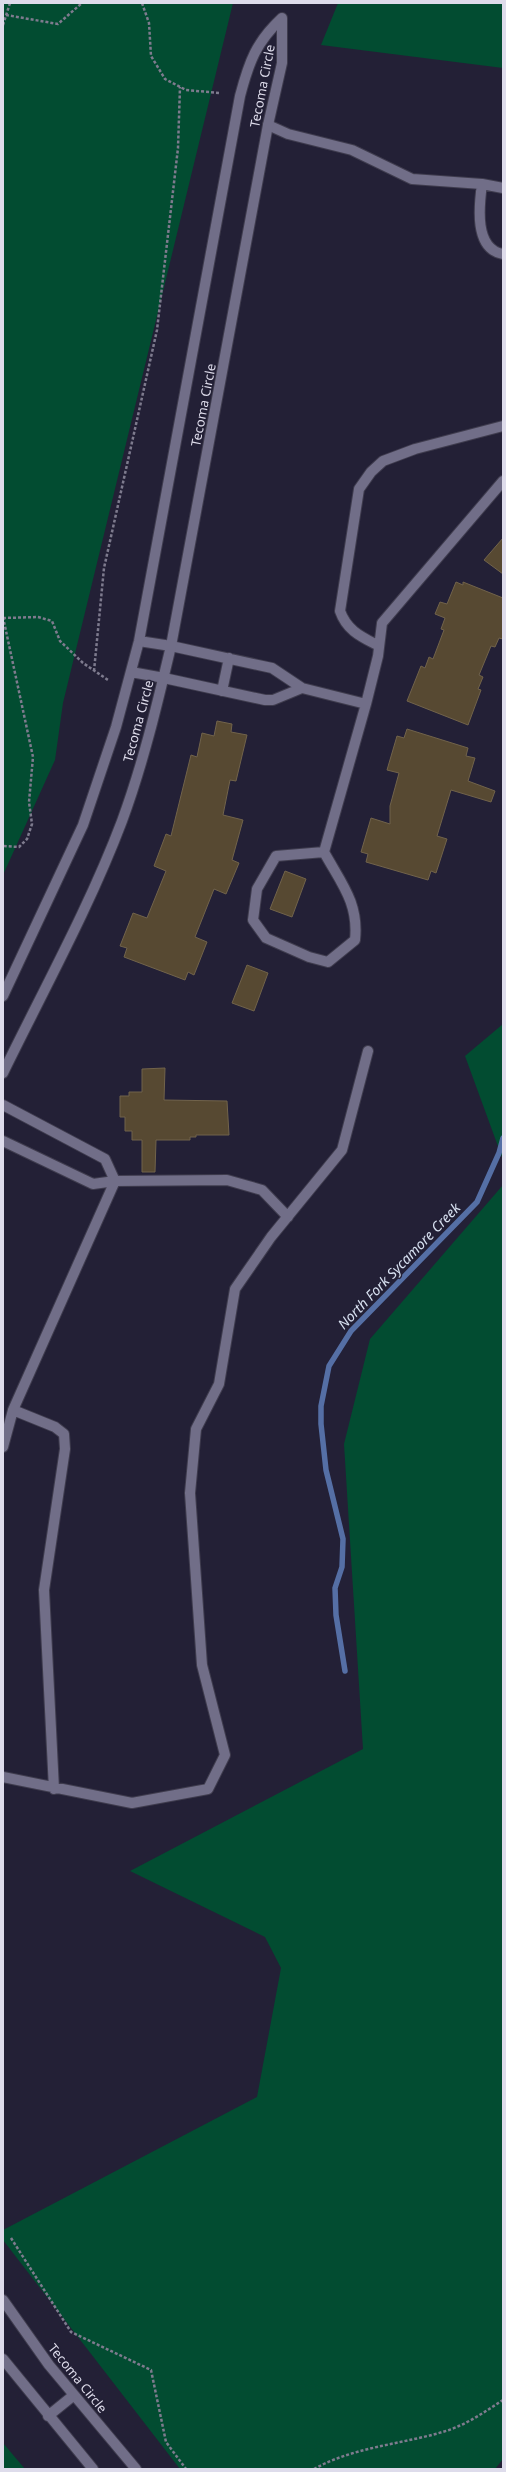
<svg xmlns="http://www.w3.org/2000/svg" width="506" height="2472" viewBox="0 0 506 2472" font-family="'Noto Sans',sans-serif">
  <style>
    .green { fill: #024c31 }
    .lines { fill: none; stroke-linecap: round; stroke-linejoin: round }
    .stream { stroke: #556fa5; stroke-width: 5.5 }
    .building { fill: #574932; stroke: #71634b }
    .lane-casing { stroke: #3f3c4e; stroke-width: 12 }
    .street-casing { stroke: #3f3c4e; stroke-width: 12 }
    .path { stroke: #7e7b8e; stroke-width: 2.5; stroke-dasharray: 3 2; stroke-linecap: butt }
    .lane { stroke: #716e88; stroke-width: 10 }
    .street { stroke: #716e88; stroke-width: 10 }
    .labels { text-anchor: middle; stroke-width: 3; stroke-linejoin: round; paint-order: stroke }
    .street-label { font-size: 13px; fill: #dedceb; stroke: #232036 }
    .water-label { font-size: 14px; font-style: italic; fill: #d8e1f1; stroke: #232036 }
  </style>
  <rect width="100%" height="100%" fill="#232036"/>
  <path class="green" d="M3,3H233L63,703L55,760L3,875Z
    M338,3H503V68L321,45Z
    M503,1024V1160L465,1056Z
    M503,1185V2459L495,2469H180L3,2240V2230L257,2097L281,1968L265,1937L130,1871L363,1749L344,1444L370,1339Z
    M3,2443L25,2469H3Z"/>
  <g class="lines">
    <path class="stream" d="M345,1671L336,1615L335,1588L342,1567L343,1539L326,1470L321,1424V1406L329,1366L351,1331L477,1202L499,1153L503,1138"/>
  </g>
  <path class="building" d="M503,538V574L484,560Z
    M456,582L463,585V582L503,598V639L499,638L495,647L491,646L479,675L483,677L478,689L481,690L468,725L407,701L421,666L425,668L429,657L433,659L444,630L441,629L445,618L435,614L440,602L447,604Z
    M217,721L232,724L231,732L247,735L236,781L230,780L223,815L243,820L232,860L239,863L226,894L214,889L195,937L207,942L194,975L188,972L185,980L124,957L127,948L120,946L133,913L147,918L166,871L154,866L166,834L171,836L191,755L197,757L202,733L214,736Z
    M407,729L468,748L466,756L475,758L468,781L495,791L491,802L451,790L437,836L447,839L436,873L431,871L428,880L366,862L368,854L361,852L371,818L390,824V806L399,773L387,770L397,736L404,738Z
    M285,871L306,879L292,917L270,909Z
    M247,965L268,973L254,1011L232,1003Z
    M165,1068L164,1100L227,1101L229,1135H196V1137H190V1140H156L155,1172H142V1140H132V1131H125V1117H120V1096H129V1092H142V1069Z"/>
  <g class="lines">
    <g class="lane-casing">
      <path id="lane" d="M268,125L288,134L352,150L412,179L482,184
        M503,188L482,184C479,206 474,249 503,254
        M171,646L272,668L302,688L366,704L378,656L382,623L503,481
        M379,646C362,637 347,631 340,611L359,489L371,472L383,461L415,449L503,426
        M164,678L265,700H273L302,688
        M222,691L229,658
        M324,852L276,856L257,889L253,920L266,938L309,957L328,962L355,940C359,903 341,883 324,852L366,704
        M3,1105L105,1159L115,1181L93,1184L3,1141
        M3,1447L13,1410
        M3,1777L132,1803L208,1789L225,1755L202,1665L190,1493L196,1429L219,1384L235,1289L271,1237L342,1150L368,1051
        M54,1789L44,1590L65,1449L64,1434L55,1427L13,1410L115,1181L227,1180L262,1190L288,1217"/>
    </g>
    <g class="street-casing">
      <path id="street" d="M139,641L171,646
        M131,672L164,678
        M3,996L83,825L116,727L139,641L240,96C249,62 256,42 282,18
        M3,1073C43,991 90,906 122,821C143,764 157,705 171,646L268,125L282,63V18
        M3,2300L49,2365L136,2469
        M3,2359L93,2469
        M48,2416L74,2395"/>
    </g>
    <path class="path" d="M142,3L149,23L151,56L165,79L186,90L220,93
      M6,15L58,24L82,3
      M3,25L10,3
      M3,617L33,757L29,802L32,824L27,839L19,847L3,846
      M3,618L38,617L52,621L60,641L83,663L108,680
      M94,671L104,568L157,330L178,148L180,87
      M11,2238L71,2332L151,2370L166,2442L186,2469
      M314,2469C355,2446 406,2444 449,2430C469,2423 486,2411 503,2400"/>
    <use href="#lane" class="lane"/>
    <use href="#street" class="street"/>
  </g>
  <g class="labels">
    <g class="street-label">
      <text transform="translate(262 86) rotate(-79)" y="5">Tecoma Circle</text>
      <text transform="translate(203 405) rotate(-79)" y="5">Tecoma Circle</text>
      <text transform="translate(138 721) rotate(-75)" y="5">Tecoma Circle</text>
      <text transform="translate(78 2378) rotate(51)" y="5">Tecoma Circle</text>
    </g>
    <g class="water-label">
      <text transform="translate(399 1266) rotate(-46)" y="5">North Fork Sycamore Creek</text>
    </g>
  </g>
  <rect width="506" height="2472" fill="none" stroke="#dedceb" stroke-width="8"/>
</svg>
